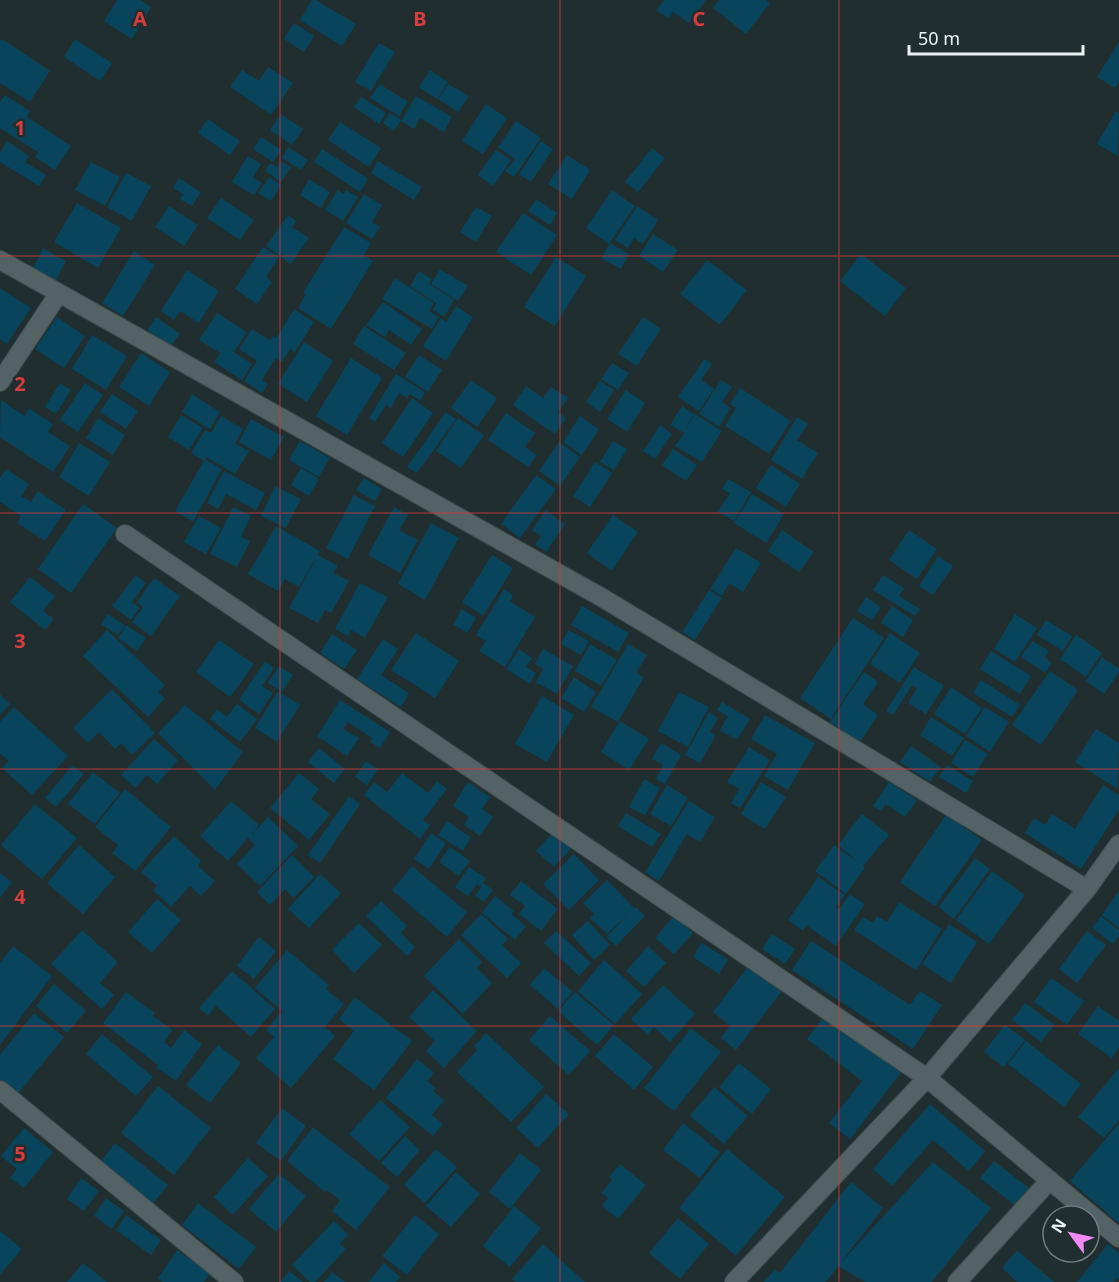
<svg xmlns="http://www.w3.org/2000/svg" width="1119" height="1282" viewBox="0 0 1119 1282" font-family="'Noto Sans',sans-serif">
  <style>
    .building { fill: #08455c }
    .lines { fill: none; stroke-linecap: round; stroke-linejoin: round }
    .minor-casing { stroke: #3e4b4c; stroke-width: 20 }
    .minor { stroke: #536264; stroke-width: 18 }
    .grid { fill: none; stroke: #d83c3c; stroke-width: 1.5; stroke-opacity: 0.55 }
    .grid-label { font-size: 20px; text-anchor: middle; font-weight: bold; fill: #d83c3c; stroke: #202e2f; stroke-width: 5; stroke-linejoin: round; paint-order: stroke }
  </style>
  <rect width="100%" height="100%" fill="#202e2f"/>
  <path class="building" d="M117,0H140L151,7L132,39L104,21Z
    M312,0H316L356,24L342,46L300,20Z
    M664,0H706L689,23L673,12L669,19L656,10Z
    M719,0H766L770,3L746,34L713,8Z
    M294,23L314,36L304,52L284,39Z
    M2,39L50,71L30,102L0,83V41Z
    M75,39L112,63L100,81L64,57Z
    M1119,42V82L1115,88L1097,77Z
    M379,43L395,52L371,91L355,82Z
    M268,67L293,83L271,115L230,87L242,70L259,81Z
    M430,70L448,82L437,99L419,87Z
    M380,84L408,102L399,116L370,98Z
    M448,84L469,96L458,112L438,99Z
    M5,95L30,111L27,117L71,146L55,170L35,157L38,152L0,128V102Z
    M416,96L452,117L444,132L420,118L414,129L401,121Z
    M361,97L386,113L379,124L354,107Z
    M486,104L507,118L483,154L462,141Z
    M1116,111L1119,113L1118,156L1097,144Z
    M390,113L401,120L394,131L383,123Z
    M281,114L303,129L292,145L270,130Z
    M208,119L240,141L230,155L198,133Z
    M516,121L541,138L514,177L505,171L515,159L498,147Z
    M340,122L381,148L369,167L328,140Z
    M261,137L281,150L273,162L253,149Z
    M7,141L29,156L25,162L46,175L39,186L0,162V153Z
    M541,141L553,149L531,182L519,174Z
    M288,147L308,160L301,170L282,158Z
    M652,148L665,158L638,192L625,182Z
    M322,149L368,179L360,192L314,162Z
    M496,150L511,160L493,186L478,175Z
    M567,155L590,170L572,199L548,184Z
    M248,156L261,164L253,178L262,183L254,195L232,182Z
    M281,161L291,167L281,182L265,171L270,163L277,167Z
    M378,161L422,187L414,200L371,173Z
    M91,162L120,177L105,206L75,190Z
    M126,173L151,186L132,221L107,207Z
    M269,177L281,185L271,201L258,193Z
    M179,178L201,192L192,206L180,199L183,194L173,188Z
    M309,179L330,192L321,208L300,195Z
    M338,190L343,194L346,190L358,197L343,221L325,210Z
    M612,190L635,206L609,244L586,228Z
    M364,194L382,205L372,222L380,227L372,239L346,223Z
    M221,198L254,220L240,240L207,218Z
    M536,199L557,213L550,225L528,211Z
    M77,203L121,228L98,268L54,242Z
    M169,206L198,225L184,246L155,227Z
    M637,206L658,220L643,244L634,238L628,248L615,240Z
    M476,207L492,216L476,242L460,232Z
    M523,213L557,235L531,275L496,252Z
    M288,215L296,221L292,227L309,238L291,264L266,246Z
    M344,227L371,243L364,255L373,261L331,329L298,308L306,294L303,293Z
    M653,234L678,250L663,272L639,256Z
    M610,243L629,254L621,269L601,258Z
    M263,247L279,257L266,277L272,282L257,304L235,289Z
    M43,248L66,261L56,280L33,268Z
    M134,251L155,265L123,316L102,303Z
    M861,254L906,288L885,316L840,281Z
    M556,257L586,276L555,326L524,307Z
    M707,260L747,290L720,325L680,294Z
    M440,269L468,286L458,301L431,284Z
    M187,270L219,291L199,323L180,311L174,320L161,311Z
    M419,271L432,279L429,284L454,300L444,317L433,310L436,303L410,286Z
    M395,278L434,303L429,311L439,317L432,329L382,299Z
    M0,288L31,308L7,344L0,339Z
    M383,302L422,329L411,345L389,330L385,337L366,325Z
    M456,306L473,317L446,361L423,346L441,318L446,322Z
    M294,309L314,322L295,352L290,349L282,362L276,358L262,380L268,384L262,393L244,381L257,361L239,349L252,329L270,340L273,336L276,338Z
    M217,313L247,332L234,352L252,364L242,380L214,362L220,353L199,340Z
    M57,317L85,336L64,368L35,349Z
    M156,317L180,334L171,346L147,330Z
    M643,317L661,329L637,366L618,354Z
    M364,326L406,353L394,370L353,344Z
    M92,335L127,356L106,390L72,369Z
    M304,342L333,361L307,402L278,384Z
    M141,353L170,372L149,406L119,387Z
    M419,355L442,370L428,392L405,377Z
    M351,358L382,378L347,435L316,416Z
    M704,359L712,364L701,380L714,389L699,411L678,397Z
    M612,363L629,373L618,390L601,379Z
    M396,374L425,392L420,401L410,394L407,398L399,393L391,408L386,405L375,422L369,418Z
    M471,380L497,398L477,427L451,408Z
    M721,380L732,387L722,402L731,408L719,427L699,414Z
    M600,381L614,390L600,412L586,402Z
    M60,383L71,390L56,414L45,407Z
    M85,383L103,395L78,432L60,420Z
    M526,386L543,398L551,387L568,398L558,412L566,418L555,434L513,405Z
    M740,388L791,421L769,454L725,426L736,408L730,404Z
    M626,390L645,403L627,432L607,419Z
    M112,394L138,411L126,429L100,412Z
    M192,394L220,412L210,429L182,412Z
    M412,398L433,413L403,457L382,443Z
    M1,400L25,416L29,408L53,424L48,432L70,446L53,472L0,437Z
    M682,406L694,414L686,428L695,414L722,431L702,462L675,446L684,433L670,425Z
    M446,412L456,419L417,473L407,467Z
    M506,413L535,433L525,447L537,455L528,467L488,440Z
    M181,415L203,428L189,450L168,437Z
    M221,416L243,429L235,444L249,451L235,474L206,457L204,461L191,453L205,430L211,433Z
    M580,416L599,430L582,455L563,442Z
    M797,417L808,424L797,440L818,453L802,479L771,460Z
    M98,418L125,435L113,455L86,438Z
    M458,418L484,435L461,468L436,451Z
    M251,419L284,437L271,460L239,442Z
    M660,425L672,434L655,459L643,451Z
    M300,441L330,458L319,477L289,460Z
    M613,441L627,449L614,470L600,462Z
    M559,442L580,457L560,486L539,471Z
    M79,443L110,462L89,496L59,477Z
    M673,449L697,465L686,481L662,465Z
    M205,459L222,469L193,522L175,511Z
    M595,462L612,473L590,507L573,496Z
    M771,465L800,484L786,507L756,488Z
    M301,468L319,479L309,496L291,485Z
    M6,469L29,484L21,496L31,502L38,491L66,510L45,541L17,523L21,516L0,502V478Z
    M224,471L265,493L256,510L226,494L218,509L207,503Z
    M536,475L556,489L520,538L501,524Z
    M364,478L382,489L375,501L356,490Z
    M728,479L751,492L734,521L718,512L730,493L722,489Z
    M275,486L301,499L286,528L261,516Z
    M752,494L784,514L766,543L734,523Z
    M354,495L375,506L348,559L326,548Z
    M83,504L117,528L71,593L38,569Z
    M233,507L251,515L241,537L250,541L237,567L210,554Z
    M394,507L408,515L399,530L418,540L400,573L368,555Z
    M546,510L565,524L546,552L535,544L541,536L532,530Z
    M613,515L638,532L612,571L587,553Z
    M199,516L221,528L206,554L184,542Z
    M431,523L459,538L425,600L398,584Z
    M276,526L320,551L299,587L285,579L278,591L248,574Z
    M782,530L814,552L799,572L768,551Z
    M909,530L937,549L917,579L889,560Z
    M736,548L761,563L743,592L729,583L722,596L710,589Z
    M318,555L338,566L333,573L349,581L331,613L325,610L318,623L289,608Z
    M492,555L513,568L483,616L462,602Z
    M938,556L953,566L933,595L919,586Z
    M136,575L146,583L132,602L140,608L131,620L112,606Z
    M883,575L904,588L899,596L920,609L915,616L873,590Z
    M30,577L55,596L43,611L54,619L45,630L10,602Z
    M154,578L180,596L151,636L132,622L143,607L137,602Z
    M360,583L388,597L365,638L351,630L348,636L335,629Z
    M504,589L513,595L510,601L535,617L505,667L479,651L486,641L476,635Z
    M709,590L722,598L695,640L682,632Z
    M866,597L881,607L872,620L857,611Z
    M582,606L629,633L618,652L571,625Z
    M892,606L913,620L903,637L881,623Z
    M462,609L476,618L467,633L453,624Z
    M107,614L125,625L118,635L101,624Z
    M1015,614L1037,628L1015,662L994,649Z
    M853,618L884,638L831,719L800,698Z
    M1046,620L1072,636L1063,651L1037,635Z
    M126,625L146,638L137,651L118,638Z
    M107,630L165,685L158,692L165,698L148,717L83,656Z
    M568,630L589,641L581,655L561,644Z
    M416,633L459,661L435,698L391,670Z
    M890,633L920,653L900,683L870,664Z
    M332,634L357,650L344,669L320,653Z
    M1076,635L1102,653L1086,677L1060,659Z
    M383,639L398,649L381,675L409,693L401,707L357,679Z
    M219,640L254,664L230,697L196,672Z
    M1032,641L1049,651L1045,657L1052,663L1045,673L1021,657Z
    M590,644L617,660L601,686L575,671Z
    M628,644L647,655L636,673L644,677L618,722L591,707Z
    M519,649L532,658L526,667L536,673L530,684L506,669Z
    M543,649L573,666L557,694L536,682L543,669L535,664Z
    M991,651L1031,676L1020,694L980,669Z
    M1102,657L1119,669V672L1104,694L1086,681Z
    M265,661L274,668L262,686L273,693L259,714L239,700Z
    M279,666L293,675L282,692L268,683Z
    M914,667L944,686L926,714L908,703L917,688L912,685L893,715L886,711Z
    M1050,671L1078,690L1041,745L1012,725Z
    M864,672L878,682L863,704L878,715L860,742L830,722Z
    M574,677L596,692L584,712L561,698Z
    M981,680L1020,705L1012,717L973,693Z
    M951,687L982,708L965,734L934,714Z
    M112,689L155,733L132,755L121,743L115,749L99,732L88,743L73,728Z
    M278,691L300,705L277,742L255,728Z
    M679,692L709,707L688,747L658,731Z
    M0,694L10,704L0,715Z
    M542,696L574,715L547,762L515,744Z
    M340,700L390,732L380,748L370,742L372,738L348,722L343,729L359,738L347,756L317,736Z
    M722,702L750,719L737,740L720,730L728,716L717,710Z
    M237,704L257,719L240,742L210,719L217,709L227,717Z
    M185,705L243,752L215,790L158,733Z
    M14,707L68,756L32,795L2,768L9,761L0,753V722Z
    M985,707L1009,722L990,752L966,736Z
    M709,712L718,718L710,732L716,735L700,763L685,755Z
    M765,715L815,743L788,790L764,776L777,754L751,739Z
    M931,717L964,738L952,756L920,735Z
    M620,721L649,739L629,770L601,752Z
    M1096,729L1119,743L1118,789L1075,762Z
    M154,739L178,760L157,784L147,775L135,788L121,775Z
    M965,740L988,754L973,777L951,763Z
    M661,743L681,755L665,784L656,779L663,765L652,759Z
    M911,746L941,767L930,782L900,762Z
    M749,747L770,760L740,808L731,803L739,789L727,782Z
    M319,748L345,769L334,783L308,762Z
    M366,761L378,769L367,785L355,777Z
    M73,765L84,774L56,807L45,798Z
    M947,765L973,781L966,793L939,777Z
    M93,772L120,793L95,824L68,804Z
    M299,773L319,789L311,799L330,814L309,840L270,808Z
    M402,773L428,793L437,781L447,789L423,820L430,825L420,839L364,795L374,782L387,792Z
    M644,779L660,788L645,815L629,807Z
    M468,782L490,797L482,809L493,817L480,836L464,825L469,817L453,806Z
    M761,782L786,797L765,829L741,814Z
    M889,782L917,800L905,817L886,804L881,811L873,806Z
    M667,785L688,798L671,826L650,814Z
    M1103,785L1119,795V810L1081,869L1025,833L1034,818L1045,825L1052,814L1075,829Z
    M125,789L171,827L135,871L112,853L118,845L95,827Z
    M349,796L360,804L320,863L308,855Z
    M231,801L259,825L252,835L268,817L298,846L260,886L237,864L255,845L248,838L228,861L200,836Z
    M689,801L715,817L700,842L687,834L659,881L645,872Z
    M35,804L77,838L42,879L1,845Z
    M626,813L661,834L652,847L618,826Z
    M862,814L889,835L863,866L865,868L846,894L815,871L834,845L860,864L838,845Z
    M946,815L982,840L935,906L900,882Z
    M447,821L471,838L463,851L438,835Z
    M556,829L574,845L554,867L536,851Z
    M431,833L446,843L429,869L414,859Z
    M174,836L201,861L198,866L215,881L201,896L190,886L171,907L153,890L157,886L141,872Z
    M79,845L115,877L83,914L47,883Z
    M450,847L470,861L459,876L439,862Z
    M574,854L599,880L569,910L543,884Z
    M292,855L314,877L294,898L285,889L270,905L257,892Z
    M975,858L990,869L954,919L939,907Z
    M412,866L467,912L447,937L392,890Z
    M469,867L486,878L483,883L493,890L484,902L475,896L481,887L477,884L468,896L455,887Z
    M992,871L1025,895L989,944L956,920Z
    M0,873L12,882L0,898Z
    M320,874L341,893L309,928L288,909Z
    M818,877L845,895L836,907L839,909L850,894L865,904L836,946L806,925L803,931L788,920Z
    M607,880L634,908L636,907L645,916L616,946L606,937L633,910L607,934L590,918L594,914L583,903Z
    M521,881L558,909L541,931L519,914L525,906L510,895Z
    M1119,891V928L1102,915Z
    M495,896L514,911L511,914L526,926L515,940L482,913Z
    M157,899L181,920L152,953L128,932Z
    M381,901L407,926L401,933L415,947L407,956L366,916Z
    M899,902L942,929L916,970L854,930L863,917L873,923L877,916L887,922Z
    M481,914L508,939L502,945L521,963L507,978L461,935Z
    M674,916L693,933L674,954L655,938Z
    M1101,916L1119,930V936L1113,944L1092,928Z
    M588,921L610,945L594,960L572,935Z
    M359,923L382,945L354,973L332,950Z
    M949,924L977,942L951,983L922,964Z
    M82,930L118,962L100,983L114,995L102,1009L51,964Z
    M556,931L591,963L579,976L544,943Z
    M1087,931L1106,945L1077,983L1059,969Z
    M772,934L795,949L785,964L762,949Z
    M259,937L276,951L254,979L237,966Z
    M459,939L482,962L477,968L492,983L463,1014L424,976Z
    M811,941L910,1005L920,991L942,1005L913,1049L792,970Z
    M701,943L728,959L719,974L693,957Z
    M13,946L52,976L0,1045V963Z
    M648,946L666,963L644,987L626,971Z
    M287,950L329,985L326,989L344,1004L325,1027L335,1036L291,1088L256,1058L274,1037L266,1030L282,1011L255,988Z
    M604,960L642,994L615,1024L578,991Z
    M749,965L783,990L736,1050L721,1038L730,1026L713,1012Z
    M544,968L573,992L558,1009L530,985Z
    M232,971L275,1009L251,1037L216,1006L208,1016L199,1008Z
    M1051,978L1084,1001L1067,1025L1034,1002Z
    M54,984L86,1011L67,1033L36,1006Z
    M663,985L695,1014L670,1042L654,1027L648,1035L631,1019Z
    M433,990L477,1031L444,1068L426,1051L435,1041L409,1017Z
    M126,992L155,1013L153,1016L173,1030L164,1042L171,1048L184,1030L202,1044L176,1081L157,1068L158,1065L103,1023Z
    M575,992L614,1025L597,1045L558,1011Z
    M355,997L412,1041L374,1090L333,1059L354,1031L339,1019Z
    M1025,1003L1055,1025L1041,1042L1012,1020Z
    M1098,1006L1119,1021V1047L1112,1058L1078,1034Z
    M34,1013L64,1037L16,1096L0,1082V1055Z
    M826,1013L902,1071L850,1139L829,1123L862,1081L807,1039Z
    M550,1016L590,1051L569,1075L529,1040Z
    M1005,1025L1025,1040L1004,1067L984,1052Z
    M691,1028L721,1052L674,1111L644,1088Z
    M486,1033L544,1087L511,1122L457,1072L477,1050L474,1046Z
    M102,1034L153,1077L136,1096L86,1054Z
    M614,1034L653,1067L634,1090L595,1056Z
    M1026,1041L1081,1084L1064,1107L1008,1064Z
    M218,1045L241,1063L210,1103L186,1085Z
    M417,1059L434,1073L427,1081L436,1088L433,1091L444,1100L432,1115L443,1124L433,1136L386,1098Z
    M739,1063L771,1089L752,1114L719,1087Z
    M1119,1068V1120L1104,1138L1078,1117Z
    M158,1086L211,1128L174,1175L121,1133Z
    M714,1087L748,1116L724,1144L690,1116Z
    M546,1094L569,1114L538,1148L516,1128Z
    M380,1100L410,1127L379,1161L349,1134Z
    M930,1104L985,1151L969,1171L933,1140L892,1186L873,1169Z
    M282,1108L306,1126L281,1161L256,1143Z
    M683,1123L720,1152L700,1178L663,1150Z
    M1119,1123V1223L1070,1181Z
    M313,1127L390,1187L356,1230L332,1211L340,1200L327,1190L325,1192L287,1161Z
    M24,1128L53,1152L24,1188L10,1178L17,1169L1,1156Z
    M405,1136L420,1150L397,1177L381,1163Z
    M115,1143L168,1185L150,1207L98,1165Z
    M436,1149L457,1167L425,1203L404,1185Z
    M727,1149L785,1197L736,1256L679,1208Z
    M520,1153L541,1170L510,1209L489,1192Z
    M248,1158L268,1176L233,1215L214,1197Z
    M994,1161L1030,1189L1017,1207L980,1178Z
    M933,1162L991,1208L932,1282H865L838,1266Z
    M620,1164L646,1185L618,1219L602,1206L608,1198L601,1193L612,1180L609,1177Z
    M456,1172L480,1194L451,1227L426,1206Z
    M279,1174L306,1196L276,1232L249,1209Z
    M81,1178L99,1191L84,1211L67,1199Z
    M851,1182L883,1208L826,1282H764L775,1269L780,1273Z
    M106,1198L124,1211L112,1229L94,1216Z
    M198,1203L256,1247L239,1269L182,1225Z
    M514,1206L541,1228L510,1267L483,1246Z
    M126,1215L161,1240L151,1255L116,1230Z
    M415,1215L439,1234L407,1275L382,1256Z
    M678,1218L709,1244L680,1279L649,1253Z
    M334,1221L348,1235L340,1244L346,1249L315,1282H310L292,1265Z
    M0,1231L22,1249L0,1275Z
    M543,1244L585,1282H515L512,1279Z
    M1108,1244L1119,1253V1280L1117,1278L1114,1282H1077Z
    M177,1250L210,1273L204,1282H161L162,1281L158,1278Z
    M1017,1250L1054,1282H1017L1002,1268Z
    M83,1263L107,1282H67Z
    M384,1263L400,1277L396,1282H369Z
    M289,1271L303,1282H280Z
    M332,1272L345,1282H324Z"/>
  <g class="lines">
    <g class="minor-casing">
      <path id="minor" d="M0,260L601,597L1087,889
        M0,382L59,293
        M125,534L927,1078L1119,1238
        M0,1090L234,1282
        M734,1282L927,1078L1087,889L1119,844
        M957,1282L1050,1180"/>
    </g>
    <use href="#minor" class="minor"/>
  </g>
  <path class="grid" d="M280,0V1282M560,0V1282M839,0V1282M0,256H1119M0,513H1119M0,769H1119M0,1026H1119"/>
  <g class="grid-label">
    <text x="140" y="26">A</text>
    <text x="420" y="26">B</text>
    <text x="699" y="26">C</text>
    <text x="20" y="135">1</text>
    <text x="20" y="391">2</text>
    <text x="20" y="648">3</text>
    <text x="20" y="904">4</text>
    <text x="20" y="1161">5</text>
  </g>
  <g transform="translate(1071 1234) rotate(303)"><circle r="28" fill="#202e2f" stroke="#717d7e" stroke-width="1.5"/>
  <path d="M0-4.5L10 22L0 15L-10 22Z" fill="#f28af3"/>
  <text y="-9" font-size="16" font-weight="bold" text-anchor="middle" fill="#eaf3f4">N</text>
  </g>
  <path d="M909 45v9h174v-9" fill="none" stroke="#eaf3f4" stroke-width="3"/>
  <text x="918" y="45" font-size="18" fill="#eaf3f4" stroke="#202e2f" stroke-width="4.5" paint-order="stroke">50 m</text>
</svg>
